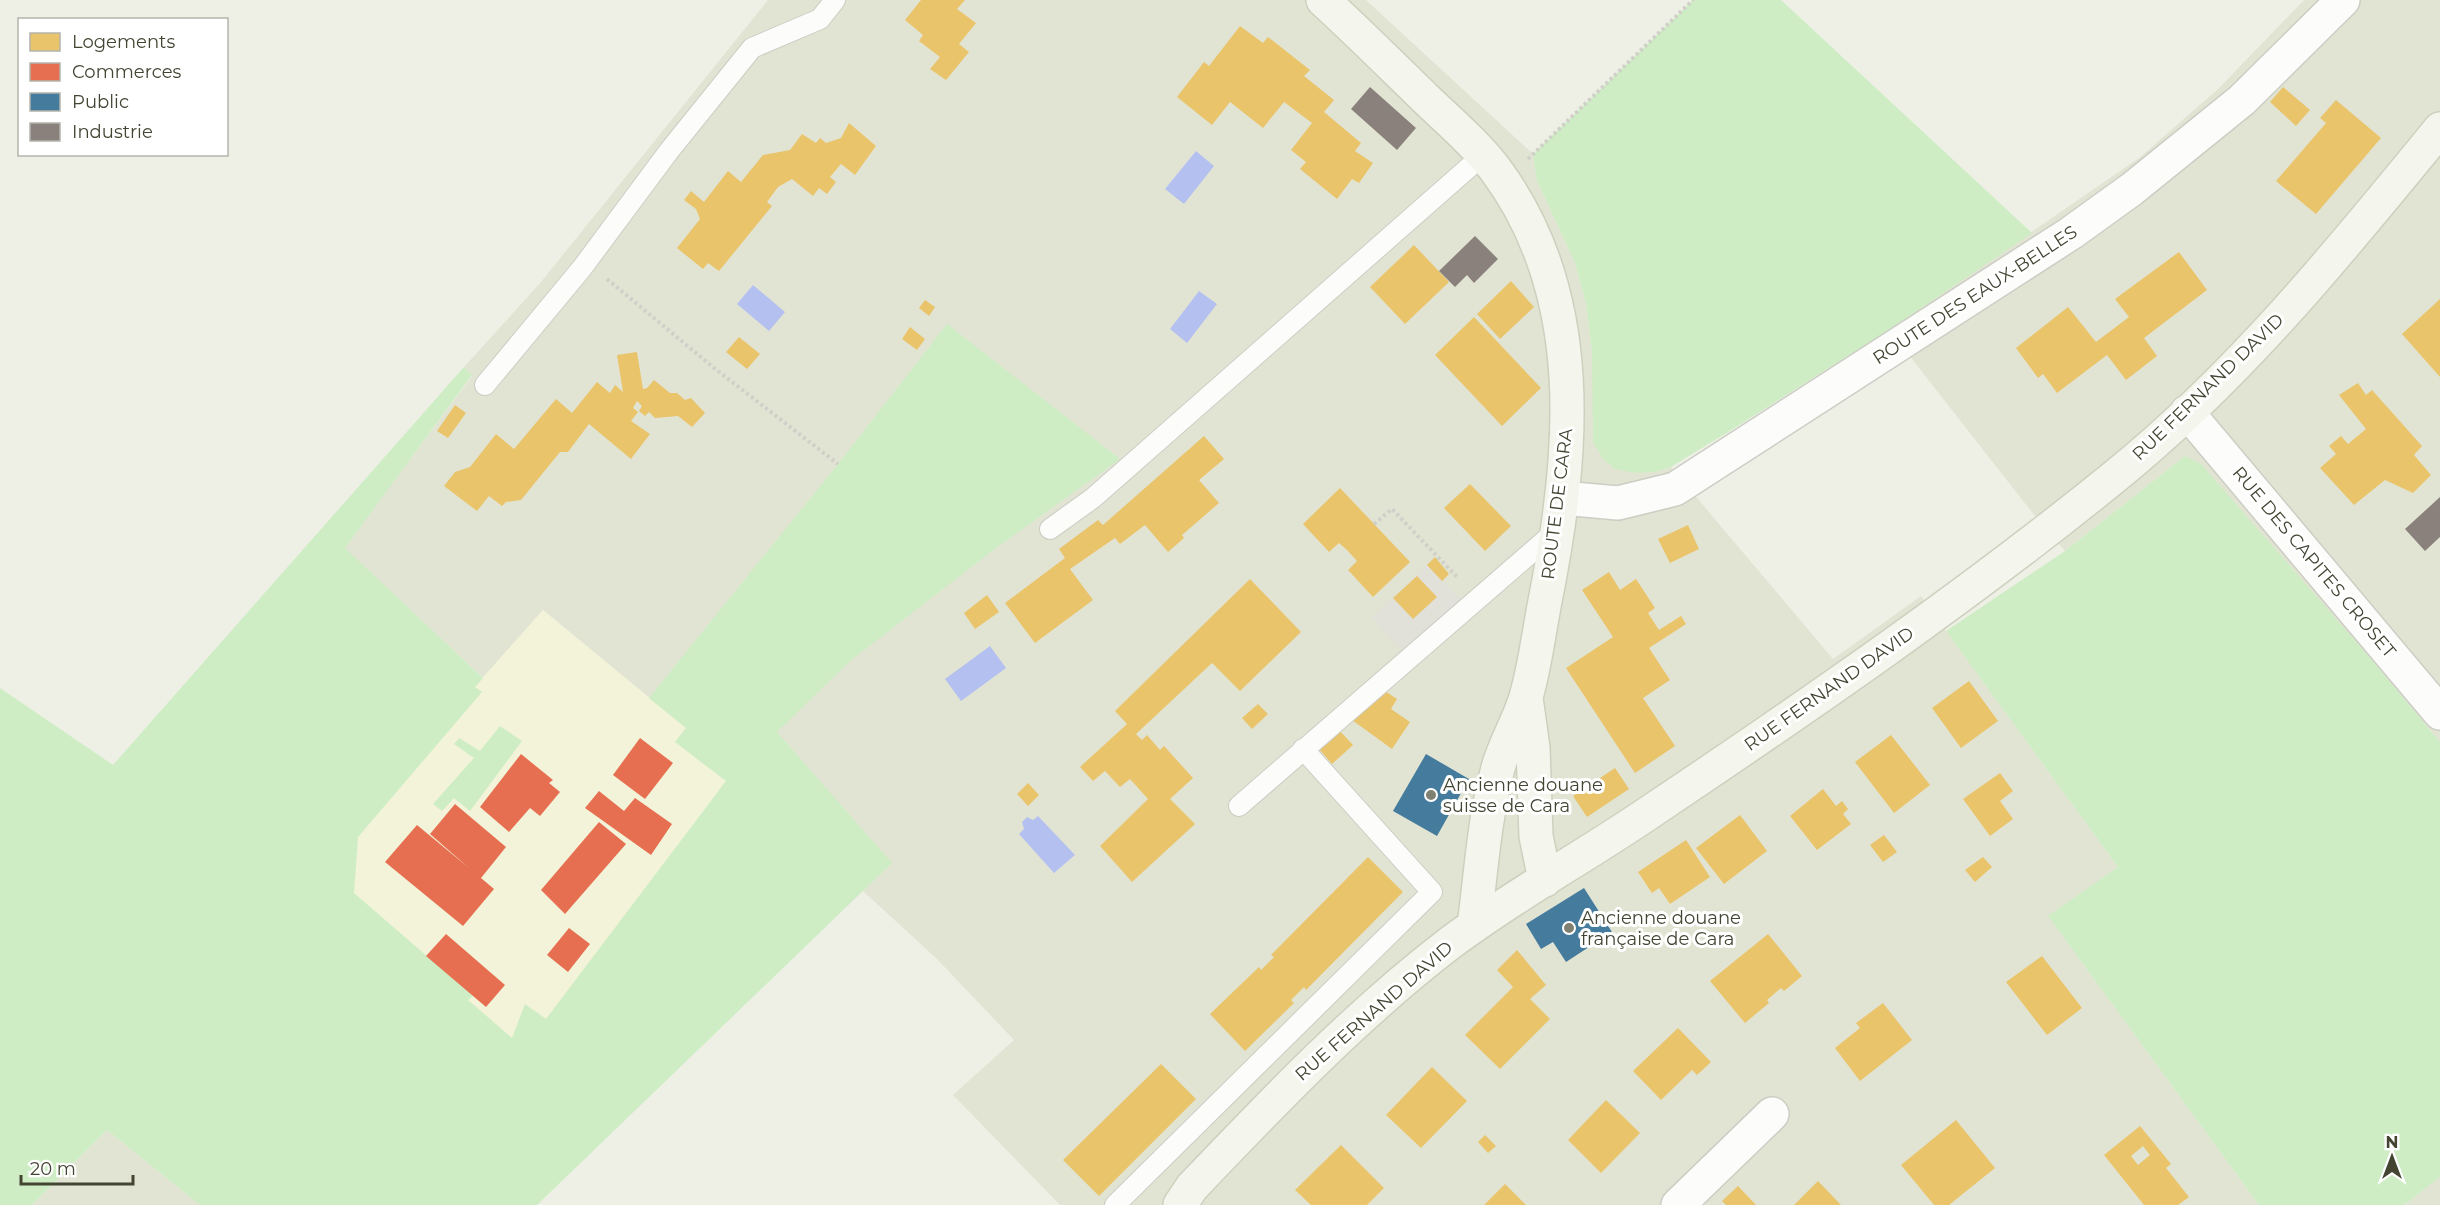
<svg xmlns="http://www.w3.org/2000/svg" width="2440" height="1205" viewBox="0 0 2440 1205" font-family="Montserrat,sans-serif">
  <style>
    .residential { fill: #e2e4d3 }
    .commercial { fill: #f2f3d8 }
    .green { fill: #ceedc4 }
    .parking { fill: #e1e1d9 }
    .water { fill: #b4c0f0 }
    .homes { fill: #e9c46a; fill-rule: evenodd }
    .shops { fill: #e76f51 }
    .public { fill: #457b9d }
    .industry { fill: #8a817c }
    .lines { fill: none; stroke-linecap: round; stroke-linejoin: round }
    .lane-casing { stroke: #cccdc4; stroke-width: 22 }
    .street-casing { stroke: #cccdc4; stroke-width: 36 }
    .secondary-casing { stroke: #ced0bf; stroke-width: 36 }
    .path { stroke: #d0d0c9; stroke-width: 4; stroke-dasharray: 3 3; stroke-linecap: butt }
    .lane { stroke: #fcfdfb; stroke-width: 20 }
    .street { stroke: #fcfdfb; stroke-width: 33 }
    .secondary { stroke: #f4f6ed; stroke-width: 33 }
    .poi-dot { fill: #808072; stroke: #fff; stroke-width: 2 }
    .labels { text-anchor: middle; stroke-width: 6; stroke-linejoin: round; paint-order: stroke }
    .street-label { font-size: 18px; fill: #443; stroke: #fff }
    .poi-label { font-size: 18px; fill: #443; stroke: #fff; text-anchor: start }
  </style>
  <rect width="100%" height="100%" fill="#eef0e6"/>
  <path class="residential" d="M768,0H1366L1533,154L1537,181L1575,263L1586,304L1592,351L1655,472L1671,467L1833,659L1921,596L2118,867L2049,917L2259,1205H1060L953,1095L1014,1040L937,959L863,891L891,863L738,771L543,610L483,678L344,548L472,376L464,367L541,282Z
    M2304,0H2440V742L2371,659L2185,456L2065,551L2031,511L1915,363L1890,329L2139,158L2218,89Z
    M107,1130L200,1205H32Z
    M2440,1177V1205H2404Z"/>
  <path class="commercial" d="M543,610L738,771L528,1052L313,868Z"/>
  <path class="green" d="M1693,0H1781L2032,233L1890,329L1733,429L1671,467L1655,472L1637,473L1615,469L1603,459L1593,442L1592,351L1586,304L1575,263L1537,181L1533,154Z
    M947,324L1120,459L996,548L850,661L777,732L892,863L537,1205H200L107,1130L32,1205H0V688L113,765L464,367L472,375L345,548L483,678L475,687L482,692L358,837L354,893L473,996L468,1000L512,1038L525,1004L546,1019L726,781L675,742L686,728L649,698L838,464Z
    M2185,456L2201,464L2371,659L2440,742V1177L2404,1205H2259L2048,916L2118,867L1946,631L2065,551Z
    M500,726L522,741L470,811L454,798L442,811L433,804L474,758L454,744L459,738L480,751Z"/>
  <path class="parking" d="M1427,565L1468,607L1408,658L1372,618Z"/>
  <path class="water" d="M1196,151L1214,166L1184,204L1165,189Z
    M753,285L785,312L769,331L737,304Z
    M1199,291L1217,304L1187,343L1170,329Z
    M990,646L1006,668L961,701L945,679Z
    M1038,816L1075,855L1054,873L1019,834L1024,829L1022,822L1027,817L1033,820Z"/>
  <path class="homes" d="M921,0H965L957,9L976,23L959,44L969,52L946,80L930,69L940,57L919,41L923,35L905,20Z
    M1240,26L1263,43L1268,37L1310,70L1304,76L1334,100L1324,112L1361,143L1355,151L1373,163L1359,183L1352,179L1337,199L1300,169L1306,162L1291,150L1312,123L1284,102L1263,128L1230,102L1212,125L1177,97L1204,62L1209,66Z
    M2283,87L2310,110L2296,126L2270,102Z
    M2336,100L2381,138L2316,214L2276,181L2326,123L2320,118Z
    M849,123L876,146L855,175L841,164L830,177L836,182L827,194L819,188L813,196L792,179L778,187L767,202L772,206L719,271L708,263L703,269L677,248L700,219L696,209L684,200L691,191L704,202L728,171L741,182L763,155L790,150L802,134L816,143L820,138L826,143L841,138Z
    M1414,245L1449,282L1405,324L1370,287Z
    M2179,252L2207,290L2144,338L2157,356L2126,380L2107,355L2057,393L2043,374L2038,378L2016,348L2068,307L2096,342L2129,317L2115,299Z
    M1511,281L1534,307L1500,339L1477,314Z
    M2440,299V377L2402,334Z
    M925,300L935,307L929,316L919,308Z
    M1474,317L1541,388L1502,426L1435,355Z
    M910,327L925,339L917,350L902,339Z
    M739,337L760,354L747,369L726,352Z
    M637,352L643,389L647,388L654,380L670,393H677L685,400L691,398L705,413L692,427L678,416L655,418L649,412L645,416L639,411L642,406L637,401L633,408L638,412L631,421L650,434L631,459L589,424L568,452H560L521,500L506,502L502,506L489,496L477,511L444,486L455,472L470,467L496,434L514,449L556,399L572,413L597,382L610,393L615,385L623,392L617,355Z
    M2358,383L2366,395L2372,390L2422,446L2414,455L2431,475L2413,493L2385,480L2354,505L2320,468L2336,454L2329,446L2341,436L2348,444L2366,429L2339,395Z
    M455,405L466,413L448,438L437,431Z
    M1204,436L1224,459L1199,480L1219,503L1182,535L1184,538L1168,552L1145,525L1120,544L1115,538L1070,569L1093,600L1035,643L1005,603L1065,558L1059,549L1098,520L1103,525Z
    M1470,484L1511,526L1485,551L1444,508Z
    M1340,488L1410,562L1373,597L1348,570L1357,561L1348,551L1339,543L1329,552L1303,524Z
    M1688,525L1699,549L1670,563L1658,539Z
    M1435,557L1449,574L1442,581L1427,565Z
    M1609,572L1620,590L1636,579L1655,608L1648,613L1659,630L1681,616L1686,624L1649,648L1670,680L1643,698L1675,746L1635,773L1566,668L1613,637L1582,590Z
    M1417,576L1437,597L1413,619L1393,598Z
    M1250,579L1301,632L1240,691L1212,663L1136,734L1142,740L1147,735L1160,750L1164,746L1193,778L1170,799L1195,824L1132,882L1100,846L1148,799L1130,779L1120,787L1105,771L1093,781L1080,767L1127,724L1115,711Z
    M987,595L999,612L975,629L964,613Z
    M1969,681L1998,721L1961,748L1932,708Z
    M1385,691L1397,699L1391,709L1410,722L1392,749L1352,720Z
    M1258,704L1268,714L1252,729L1242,718Z
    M1338,729L1353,745L1332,764L1318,748Z
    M1891,735L1930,785L1894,813L1855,762Z
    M1615,768L1629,789L1587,817L1573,796Z
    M2000,773L2013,791L2000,801L2013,819L1990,836L1963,799Z
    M1028,783L1039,795L1028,806L1017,794Z
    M1823,789L1836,806L1842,801L1848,809L1843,814L1851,824L1817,850L1790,816Z
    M1740,815L1767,851L1724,884L1696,848Z
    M1884,835L1897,852L1883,862L1870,845Z
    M1686,840L1710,877L1670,904L1659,888L1652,893L1638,872Z
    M1368,857L1403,892L1306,990L1304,987L1291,1000L1294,1003L1245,1051L1210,1014L1259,967L1261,970L1274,957L1271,955Z
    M1983,857L1992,867L1975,882L1965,870Z
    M1768,934L1802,976L1784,991L1781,988L1767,1000L1769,1003L1745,1023L1710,981Z
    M1517,950L1546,985L1530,999L1550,1019L1500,1069L1465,1035L1513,987L1497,970Z
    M2042,956L2082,1008L2047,1035L2006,982Z
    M1883,1003L1912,1040L1860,1081L1835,1048L1860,1028L1856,1023Z
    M1678,1028L1711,1062L1697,1075L1692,1070L1661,1100L1633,1071Z
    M1161,1064L1196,1099L1099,1196L1063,1160Z
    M1432,1067L1467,1101L1421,1148L1386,1115Z
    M1606,1100L1640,1133L1601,1173L1568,1140Z
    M1956,1120L1995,1168L1949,1205H1934L1901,1165Z
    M2140,1126L2171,1164L2166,1168L2189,1197L2178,1205H2144L2104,1155ZM2143,1146L2150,1155L2138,1165L2131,1156Z
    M1485,1135L1496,1146L1488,1153L1478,1142Z
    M1341,1145L1384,1188L1367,1205H1311L1295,1190Z
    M1818,1181L1841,1205H1794Z
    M1505,1184L1526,1205H1484Z
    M1738,1186L1756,1205H1726L1722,1201Z"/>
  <path class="shops" d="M640,738L673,763L645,799L613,775Z
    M521,754L553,780L549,783L560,792L540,816L530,808L509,832L480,807Z
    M599,791L624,811L635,798L672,824L651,855L585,808Z
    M455,804L506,847L481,878L494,889L463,926L385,862L417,825L469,868L430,834Z
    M599,822L626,844L565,914L541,890Z
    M569,928L590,944L568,972L547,955Z
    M446,934L505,985L486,1007L426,956Z"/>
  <path class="public" d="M1426,754L1469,779L1437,836L1393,811Z
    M1584,888L1612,932L1566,962L1553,942L1541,949L1526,924Z"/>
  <path class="industry" d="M1370,87L1416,128L1397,150L1351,109Z
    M1475,236L1498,259L1474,283L1467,275L1455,287L1439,271Z
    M2440,497V537L2425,551L2405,529Z"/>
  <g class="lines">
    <g class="lane-casing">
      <path id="lane" d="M485,385L582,268L669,151L752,48L820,19L835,0
        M1050,529L1093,498L1483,155
        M1239,806L1557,530
        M1115,1205L1432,892L1303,749"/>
    </g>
    <g class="street-casing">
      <path id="street" d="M2187,412L2440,713
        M1562,498L1618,503L1675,489L2071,233L2132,189L2242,100L2343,0
        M1678,1205L1772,1114"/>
    </g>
    <g class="secondary-casing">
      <path id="secondary" d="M1323,0C1358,32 1392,66 1427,100C1450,122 1476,144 1495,169C1589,295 1574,456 1545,601C1539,632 1535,666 1526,697C1519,721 1505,743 1498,768C1484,819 1481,874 1474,926
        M1526,698L1533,748L1536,836L1545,880
        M1180,1205L1192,1187C1273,1102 1356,1015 1450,943C1514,895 1584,857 1650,812C1808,706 1965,598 2113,478C2237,378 2339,253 2440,129"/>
    </g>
    <path class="path" d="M1528,159L1693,0
      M607,279L714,368L838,464
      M1374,524L1392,509L1458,578"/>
    <use href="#lane" class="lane"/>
    <use href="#street" class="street"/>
    <use href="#secondary" class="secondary"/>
  </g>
  <g class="poi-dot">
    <circle cx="1431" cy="795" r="6"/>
    <circle cx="1569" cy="928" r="6"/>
  </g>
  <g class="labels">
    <g class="street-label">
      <text transform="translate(1975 295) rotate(-33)" y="6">ROUTE DES EAUX-BELLES</text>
      <text transform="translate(2208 387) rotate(-44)" y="6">RUE FERNAND DAVID</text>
      <text transform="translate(1557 504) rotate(-83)" y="6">ROUTE DE CARA</text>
      <text transform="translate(2314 562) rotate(50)" y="6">RUE DES CAPITES CROSET</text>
      <text transform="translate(1829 689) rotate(-35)" y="6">RUE FERNAND DAVID</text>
      <text transform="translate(1374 1011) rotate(-41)" y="6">RUE FERNAND DAVID</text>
    </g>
    <g class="poi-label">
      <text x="1443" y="791">Ancienne douane<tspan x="1443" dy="21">suisse de Cara</tspan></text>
      <text x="1581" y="924">Ancienne douane<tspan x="1581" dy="21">française de Cara</tspan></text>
    </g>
  </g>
  <rect x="18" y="18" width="210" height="138" fill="#ffffff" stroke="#b4b4ad" stroke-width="1.5"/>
  <rect x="30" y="33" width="30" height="18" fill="#e9c46a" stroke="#b4b4ad" stroke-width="1.5"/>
  <text x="72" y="48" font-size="18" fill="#444433">Logements</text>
  <rect x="30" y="63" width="30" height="18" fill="#e76f51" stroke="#b4b4ad" stroke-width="1.5"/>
  <text x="72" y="78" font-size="18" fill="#444433">Commerces</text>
  <rect x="30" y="93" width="30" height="18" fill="#457b9d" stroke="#b4b4ad" stroke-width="1.5"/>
  <text x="72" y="108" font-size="18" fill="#444433">Public</text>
  <rect x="30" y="123" width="30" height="18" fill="#8a817c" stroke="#b4b4ad" stroke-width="1.5"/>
  <text x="72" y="138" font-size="18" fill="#444433">Industrie</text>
  <g transform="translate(2392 1157)" stroke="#ffffff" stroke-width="4.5" paint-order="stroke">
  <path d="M0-4.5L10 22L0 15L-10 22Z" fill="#444433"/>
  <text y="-9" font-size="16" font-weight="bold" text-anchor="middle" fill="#444433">N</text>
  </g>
  <path d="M21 1175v9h112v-9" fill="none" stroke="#444433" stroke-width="3"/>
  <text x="30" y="1175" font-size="18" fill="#444433" stroke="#ffffff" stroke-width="4.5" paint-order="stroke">20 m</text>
</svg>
